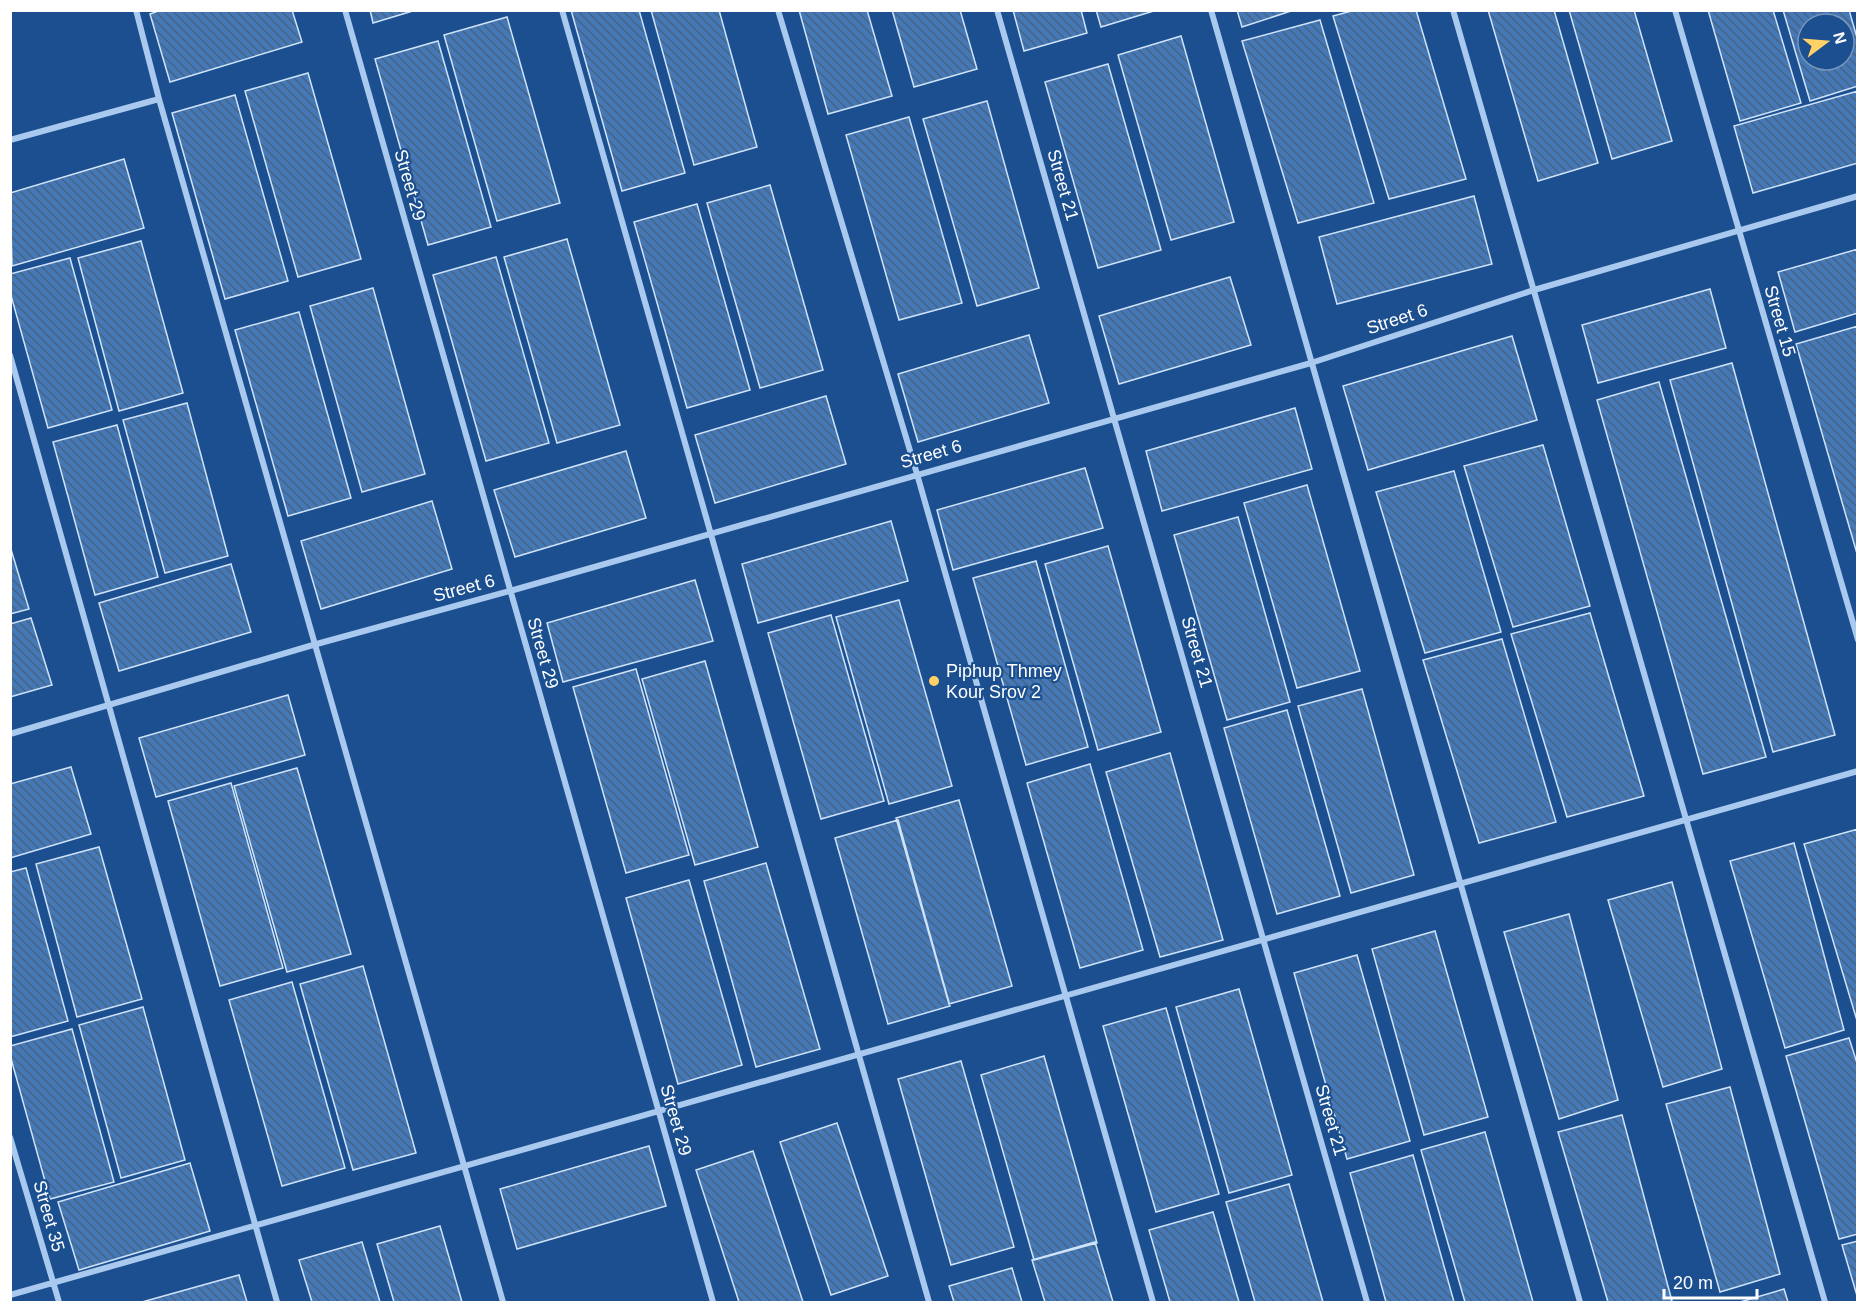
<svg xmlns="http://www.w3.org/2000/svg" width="1868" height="1313" viewBox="0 0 1868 1313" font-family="Helvetica,sans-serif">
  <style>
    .building { fill: url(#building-back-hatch); stroke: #cfe3fa; stroke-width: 1.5; fill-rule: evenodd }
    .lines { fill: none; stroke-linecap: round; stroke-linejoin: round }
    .street { stroke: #a9c9ee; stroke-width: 6 }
    .poi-dot { fill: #ffd166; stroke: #1b4f8f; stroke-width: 2 }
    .labels { text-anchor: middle; stroke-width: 4.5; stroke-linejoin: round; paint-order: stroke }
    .street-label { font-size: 18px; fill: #fff; stroke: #1b4f8f }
    .poi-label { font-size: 18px; fill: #fff; stroke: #1b4f8f; text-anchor: start }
  </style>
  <defs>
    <pattern id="building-back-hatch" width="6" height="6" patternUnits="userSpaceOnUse" patternTransform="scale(1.5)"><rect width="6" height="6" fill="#4478b7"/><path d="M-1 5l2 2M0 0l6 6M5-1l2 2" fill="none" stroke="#486282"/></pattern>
  </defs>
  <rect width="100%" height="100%" fill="#1b4f8f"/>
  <path class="building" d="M161,10H292L302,42L170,82L150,14Z
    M370,10H416L373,23Z
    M571,10H639L685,173L622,191Z
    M651,10H719L757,147L694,165Z
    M799,10H867L892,96L828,114Z
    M892,10H960L977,69L914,87Z
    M1013,10H1081L1087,33L1024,51Z
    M1096,10H1157L1101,27Z
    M1237,10H1294L1242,27Z
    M1355,10H1416L1466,179L1389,199L1333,16Z
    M1488,10H1554L1598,163L1538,181Z
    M1569,10H1634L1672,141L1612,159Z
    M1708,10H1773L1801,103L1740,121Z
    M1783,10H1849L1858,41V86L1810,101ZM1808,24H1844V60H1808Z
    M507,17L560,203L497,221L444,35Z
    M1320,20L1374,203L1298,223L1242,41Z
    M1181,36L1234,222L1171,240L1118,55Z
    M438,41L491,227L428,245L375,59Z
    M1108,64L1161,250L1098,268L1045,82Z
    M308,73L361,259L298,277L245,91Z
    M1858,91V163L1753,193L1734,126Z
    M235,95L288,281L225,299L172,113Z
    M987,101L1039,288L977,306L923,119Z
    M909,117L962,303L899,320L846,135Z
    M124,159L144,228L12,266L10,193Z
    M770,185L823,370L760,388L707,203Z
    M1474,196L1492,264L1337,304L1319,237Z
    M697,204L750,390L687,408L634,222Z
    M567,239L620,425L557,443L504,257Z
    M141,241L183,393L119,411L78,258Z
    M1858,249V313L1795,332L1778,272Z
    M496,257L549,443L486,461L433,275Z
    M70,258L112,410L48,428L10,292V274Z
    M1230,277L1251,345L1119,384L1099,316Z
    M373,288L425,474L362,492L310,306Z
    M1710,289L1726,348L1598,383L1582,325Z
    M299,312L351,498L288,516L235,330Z
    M1858,326V557L1796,344Z
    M1029,335L1049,403L918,442L898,374Z
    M1512,336L1537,420L1368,470L1343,386Z
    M1732,363L1835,735L1773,752L1670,380Z
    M1659,382L1766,757L1703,774L1597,400Z
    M826,396L846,464L715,503L695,435Z
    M187,403L228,556L165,573L123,420Z
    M1295,408L1312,469L1162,511L1146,451Z
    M117,425L158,577L95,595L53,442Z
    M1543,445L1590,606L1513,627L1464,466Z
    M626,451L646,518L515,557L494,490Z
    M1085,468L1103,528L953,570L937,510Z
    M1454,471L1501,632L1425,653L1376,492Z
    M1307,485L1360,671L1297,688L1244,503Z
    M432,501L452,569L321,609L301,541Z
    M1238,517L1290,702L1227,720L1174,535Z
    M891,521L908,581L758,623L742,564Z
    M10,546L29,609L10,614Z
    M1108,546L1161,732L1098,750L1045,564Z
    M1036,561L1088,747L1026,765L973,578Z
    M231,564L251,632L119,671L99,603Z
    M695,580L713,641L563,682L547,623Z
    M899,600L952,786L889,804L836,617Z
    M1590,613L1644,796L1567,817L1511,634Z
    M831,615L884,801L821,819L768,633Z
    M31,618L52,685L10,697V624Z
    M1502,639L1556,822L1479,843L1423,660Z
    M705,661L758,847L695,865L642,679Z
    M636,669L689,855L626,873L573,687Z
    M1362,689L1414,875L1351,893L1298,706Z
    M288,695L305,755L156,797L139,738Z
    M1287,710L1340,896L1277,914L1224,728Z
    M1170,753L1223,940L1160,957L1106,772Z
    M1090,764L1143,950L1080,968L1027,783Z
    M71,767L91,834L10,858V784Z
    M297,768L351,954L287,972L234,786Z
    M231,783L283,968L220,986L168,801Z
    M959,800L1012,986L949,1004L896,818Z
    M898,820L950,1006L888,1024L835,838Z
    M1858,829V1024L1804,844Z
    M1794,843L1844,1030L1785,1048L1730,861Z
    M99,847L142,999L77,1017L36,864Z
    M766,863L820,1049L756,1067L704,881Z
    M26,868L68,1021L10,1037V872Z
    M689,880L742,1065L678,1084L626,898Z
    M1672,882L1722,1069L1663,1087L1608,900Z
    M1569,914L1618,1100L1559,1119L1504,932Z
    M1435,931L1488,1117L1424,1135L1372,949Z
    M1357,955L1410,1141L1347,1159L1294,973Z
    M363,966L416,1153L353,1170L300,984Z
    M292,982L345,1168L282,1186L229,1000Z
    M1239,989L1292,1175L1229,1193L1176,1007Z
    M143,1007L185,1160L121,1178L79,1025Z
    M1166,1008L1219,1194L1156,1212L1103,1026Z
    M72,1029L114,1182L50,1199L10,1055V1046Z
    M1849,1038L1858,1066V1234L1839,1239L1786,1056Z
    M1044,1056L1097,1243L1034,1260L981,1075Z
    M961,1061L1014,1247L951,1265L898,1079Z
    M1730,1087L1780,1274L1720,1292L1666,1104Z
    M1622,1115L1672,1301L1668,1302H1608L1558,1132Z
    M837,1123L888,1276L831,1295L780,1142Z
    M1485,1132L1533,1302H1465L1421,1150Z
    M649,1146L666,1206L517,1249L500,1189Z
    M753,1151L803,1302H739L696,1170Z
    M1413,1155L1454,1302H1386L1350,1173Z
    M190,1163L210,1231L79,1270L58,1202Z
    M1289,1184L1323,1302H1255L1226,1202Z
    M1213,1212L1239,1302H1170L1149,1230Z
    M440,1226L462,1302H394L377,1244Z
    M1858,1241V1299L1842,1245Z
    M362,1242L380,1302H312L299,1260Z
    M1095,1242L1113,1302H1045L1032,1260Z
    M1012,1268L1022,1302H954L949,1286Z
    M239,1275L247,1302H142Z
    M1784,1289L1788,1302H1740Z"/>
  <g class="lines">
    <path class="street" d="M345,10L713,1302
      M562,10L929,1302
      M778,10L917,474L1153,1302
      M997,10L1367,1302
      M1211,10L1580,1302
      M1453,10L1825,1302
      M1675,10L1858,640
      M159,99L503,1302
      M10,140L159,99L136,10
      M10,355L277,1302
      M10,734L313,645L510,591L1311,363L1534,290L1858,196
      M10,1137L59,1302
      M10,1295L1858,771"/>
  </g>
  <circle class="poi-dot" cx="934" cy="681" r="6"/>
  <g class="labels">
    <g class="street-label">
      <text transform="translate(410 185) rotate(74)" y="6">Street 29</text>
      <text transform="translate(1063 185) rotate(74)" y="6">Street 21</text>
      <text transform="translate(1397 319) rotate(-18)" y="6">Street 6</text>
      <text transform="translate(1780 321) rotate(74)" y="6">Street 15</text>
      <text transform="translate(931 454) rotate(-16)" y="6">Street 6</text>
      <text transform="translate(464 588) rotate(-15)" y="6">Street 6</text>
      <text transform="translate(1197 652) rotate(74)" y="6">Street 21</text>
      <text transform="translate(543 653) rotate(74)" y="6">Street 29</text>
      <text transform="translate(676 1120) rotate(74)" y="6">Street 29</text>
      <text transform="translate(1331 1120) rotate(74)" y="6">Street 21</text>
      <text transform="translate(49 1216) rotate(74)" y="6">Street 35</text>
    </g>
    <g class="poi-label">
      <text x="946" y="677">Piphup Thmey<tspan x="946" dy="21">Kour Srov 2</tspan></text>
    </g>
  </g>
  <rect width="1868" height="1313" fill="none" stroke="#ffffff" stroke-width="24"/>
  <g transform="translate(1826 42) rotate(74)"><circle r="28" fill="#1b4f8f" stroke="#7695bc" stroke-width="1.5"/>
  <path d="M0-4.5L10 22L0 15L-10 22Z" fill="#ffd166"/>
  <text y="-9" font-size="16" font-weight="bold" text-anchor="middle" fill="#ffffff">N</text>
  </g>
  <path d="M1664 1289v9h93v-9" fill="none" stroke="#ffffff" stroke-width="3"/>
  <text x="1673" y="1289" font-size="18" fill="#ffffff" stroke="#1b4f8f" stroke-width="4.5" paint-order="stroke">20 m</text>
</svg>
